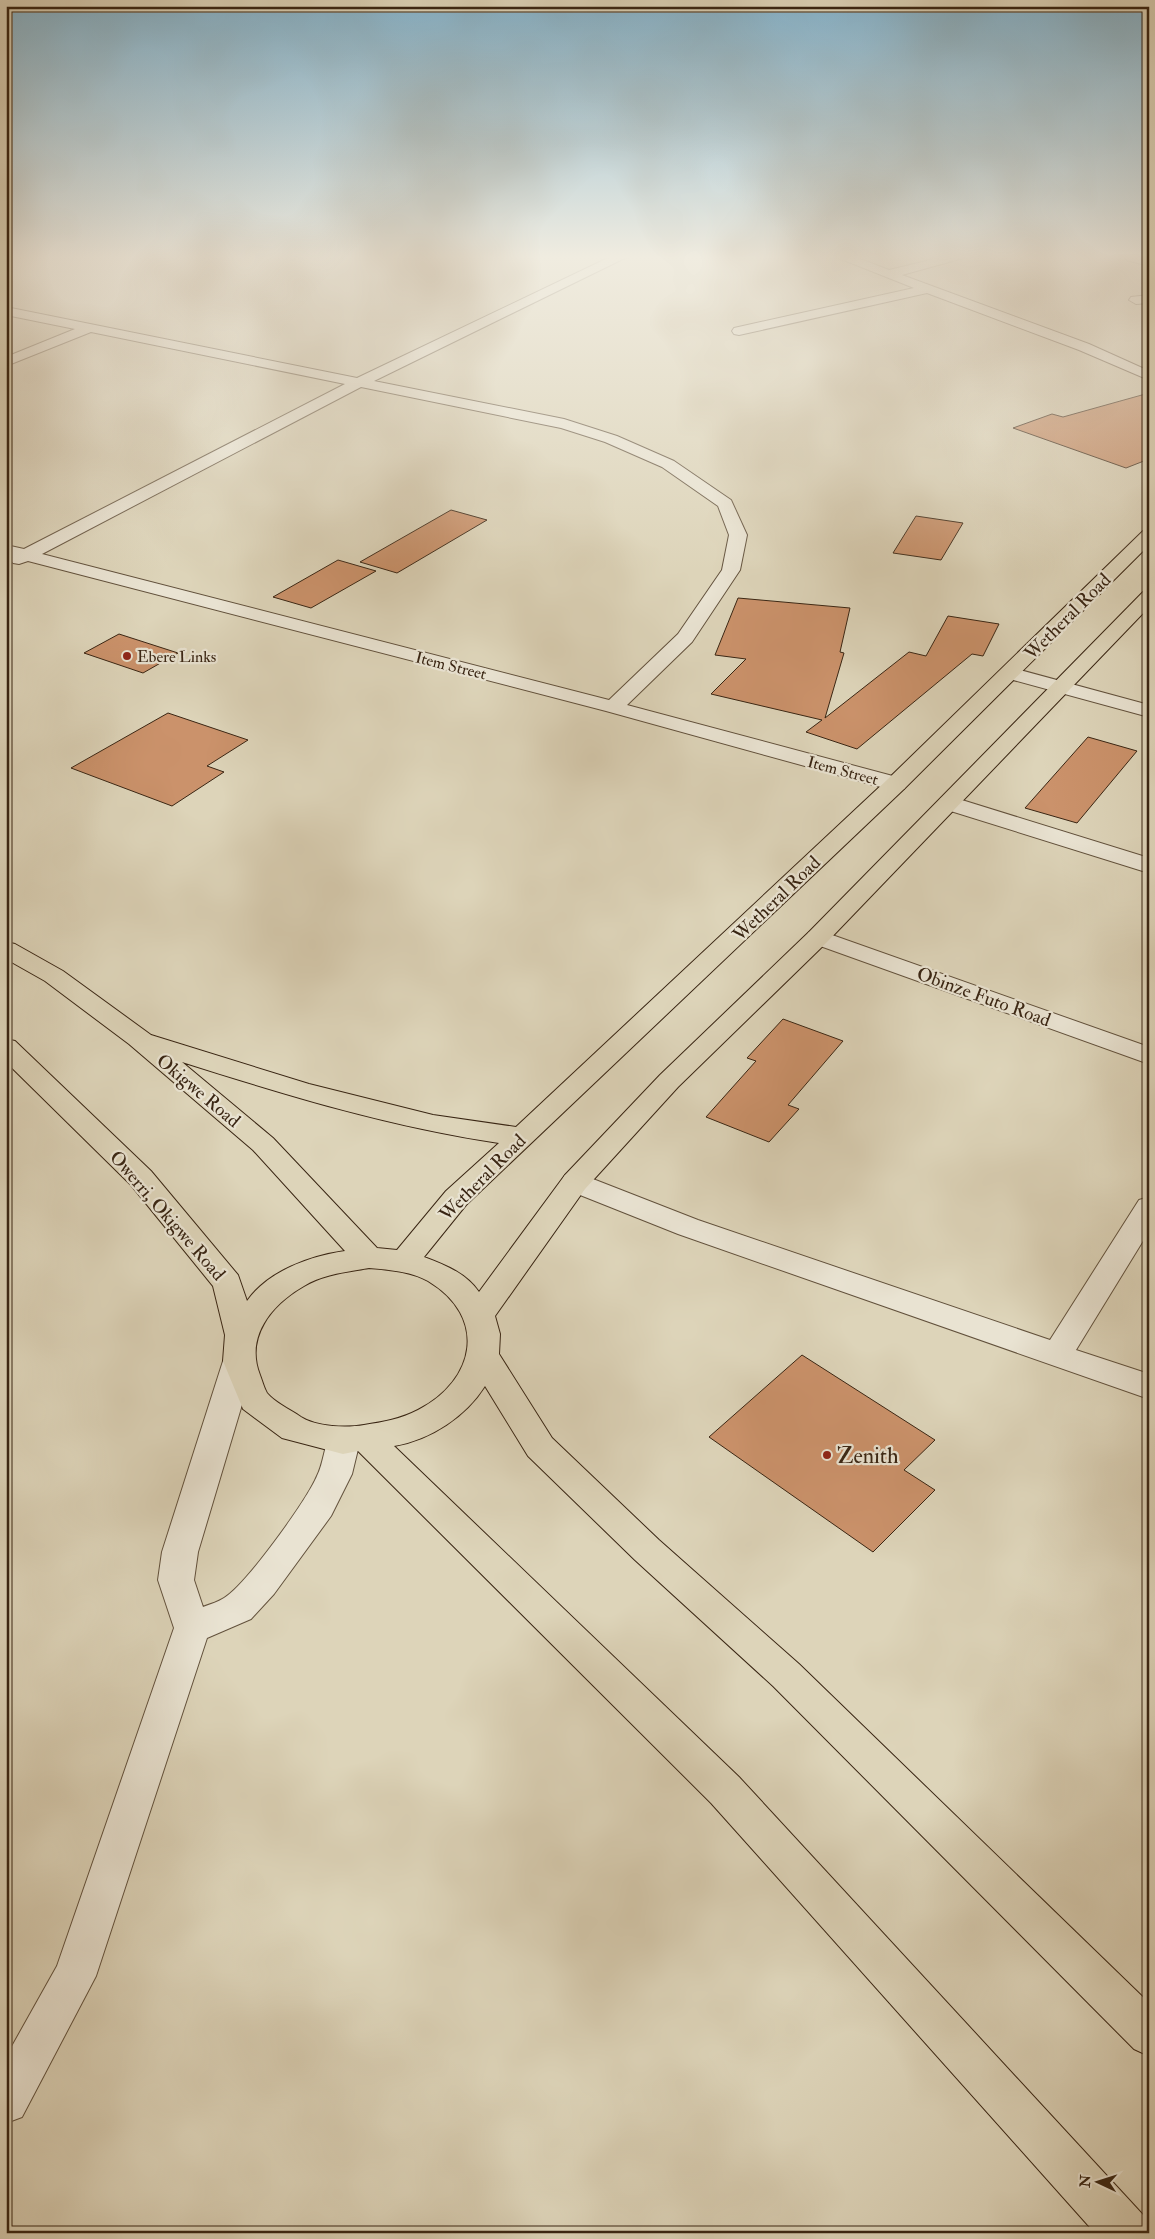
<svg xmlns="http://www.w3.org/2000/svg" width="1155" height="2239" viewBox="0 0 1155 2239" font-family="'IM FELL Double Pica',serif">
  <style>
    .building { fill: #cb926b; stroke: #392513 }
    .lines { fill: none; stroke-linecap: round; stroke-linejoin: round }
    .minor-casing { stroke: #62513c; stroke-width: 2 }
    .major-casing { stroke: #392513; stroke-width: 2 }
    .minor { fill: #e9e3d2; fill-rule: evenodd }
    .major { fill: #ddd4b9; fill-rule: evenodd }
    .poi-dot { fill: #8f2418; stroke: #e9e3d2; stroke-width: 2 }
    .labels { text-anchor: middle; stroke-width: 4.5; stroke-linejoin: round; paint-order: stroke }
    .far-poi-label { font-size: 16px; fill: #392513; stroke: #e9e3d2; text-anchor: start }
    .far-street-label { font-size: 16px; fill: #392513; stroke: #e9e3d2 }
    .street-label { font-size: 19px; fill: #392513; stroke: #e9e3d2 }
    .near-poi-label { font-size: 22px; fill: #392513; stroke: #e9e3d2; text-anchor: start }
  </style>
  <rect width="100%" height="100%" fill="#ddd4b9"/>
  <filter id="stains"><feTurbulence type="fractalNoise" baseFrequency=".004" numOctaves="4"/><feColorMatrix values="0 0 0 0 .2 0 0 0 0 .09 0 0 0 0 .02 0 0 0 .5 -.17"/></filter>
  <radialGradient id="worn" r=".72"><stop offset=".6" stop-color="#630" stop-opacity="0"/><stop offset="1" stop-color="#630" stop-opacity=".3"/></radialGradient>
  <path class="building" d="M1149,393V459L1126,468L1013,428L1052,414L1063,417Z
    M451,510L487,520L397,573L360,562Z
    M916,516L963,523L941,560L893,553Z
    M338,560L376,571L311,608L273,597Z
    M738,598L850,608L840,652L844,653L825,718L909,652L926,656L948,616L999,624L983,656L972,654L857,749L806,732L822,720L711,694L746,659L715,655Z
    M119,634L178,653L143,673L84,653Z
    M168,713L248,740L207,766L224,772L172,806L71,768Z
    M1088,737L1137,751L1077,823L1025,808Z
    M783,1019L843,1041L788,1105L799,1109L769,1142L706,1117L756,1061L747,1058Z
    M802,1355L935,1440L904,1470L935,1490L873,1552L709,1437Z"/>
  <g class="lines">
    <g class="minor-casing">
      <path id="minor" d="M610,257H627L374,381L564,419L617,436L674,461L731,500L747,535L740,570L692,642L627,705L904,779L907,784L904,789L896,790L888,789L606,711L28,561L19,564L13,563L10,559L12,557L6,555V545L24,549L345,384L91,332L6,366V357L75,329L6,315V307L357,378ZM361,387L561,428L605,442L662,467L718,506L729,535L722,570L678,634L609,700L42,554Z
        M836,257H855L889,270L943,257H967L902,275L1089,344L1149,371V380L1079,350L927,293L739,335L734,334L732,331L734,328L914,288Z
        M1125,257L1149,258V266L1127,260Z
        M1149,295V303L1136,304L1129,300L1131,297Z
        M1009,667L1149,705V717L1002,677L999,673L1002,669Z
        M949,796L1149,858V873L941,808L938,803L941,798Z
        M818,930L1149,1047V1064L809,942L806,937L809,932Z
        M575,1172L698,1220L1050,1340L1139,1200L1149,1197V1231L1076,1350L1149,1374V1399L678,1234L565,1189L561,1182L565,1175Z
        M239,1349L250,1353L255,1361L198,1552L194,1580L203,1607C210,1604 218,1602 224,1598C246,1585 307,1500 317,1476C324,1462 324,1446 331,1432L343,1428L355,1432L360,1441L352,1474L331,1516L274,1594L251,1619L207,1638L96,1976L22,2117L6,2123V2057L57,1966L174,1628L158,1580L162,1552L223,1361L228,1353Z"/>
    </g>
    <g class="major-casing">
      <path id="major" d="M1149,530V545L904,789L466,1205L424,1257C445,1265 466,1273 479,1292L565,1175L660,1075L809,932L1143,592L1149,591V607L827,942L678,1087L585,1189L495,1316L500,1334L499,1354L552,1438L659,1540L799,1664L1149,2003V2056L1134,2049L773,1686L635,1560L528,1456L485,1386C466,1416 431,1440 394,1446L739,1777L1144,2216L1149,2233H1095L711,1803L358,1451L343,1454L282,1438L243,1409L223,1361L225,1335L213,1286L131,1185L6,1062V1039L15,1041L151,1171L238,1275L247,1301C268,1271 310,1256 345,1251L253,1150L129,1044L45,981L6,959V942L15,944L63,971L151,1035L309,1084L433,1115L516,1127L888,779L1143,531ZM182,1062C286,1095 390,1127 499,1143L446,1191L397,1250L377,1248L273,1138ZM369,1268C389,1270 410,1271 428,1281C488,1317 476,1380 418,1410C401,1419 383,1422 364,1425C346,1428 317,1427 301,1417C291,1410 274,1402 267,1393C264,1388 262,1380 260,1375C245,1337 271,1305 304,1286C323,1274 347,1272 369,1268Z"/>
    </g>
    <use href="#minor" class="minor"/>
    <use href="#major" class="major"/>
  </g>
  <linearGradient id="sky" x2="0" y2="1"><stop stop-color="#86b6d0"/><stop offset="0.45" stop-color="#f0ece0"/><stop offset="1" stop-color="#f0ece0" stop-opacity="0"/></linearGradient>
  <rect width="1155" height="571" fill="url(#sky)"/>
  <g class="poi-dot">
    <circle cx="127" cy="656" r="5"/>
    <circle cx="827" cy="1455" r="5"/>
  </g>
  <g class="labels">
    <g class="far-poi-label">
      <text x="137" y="662">Ebere Links</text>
    </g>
    <g class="far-street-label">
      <text transform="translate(451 665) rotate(14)" y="6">Item Street</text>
      <text transform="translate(843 770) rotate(15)" y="6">Item Street</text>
    </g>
    <g class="street-label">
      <text transform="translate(1067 616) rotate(-45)" y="7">Wetheral Road</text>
      <text transform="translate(776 898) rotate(-44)" y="7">Wetheral Road</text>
      <text transform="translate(984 996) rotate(20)" y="7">Obinze Futo Road</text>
      <text transform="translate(199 1090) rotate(40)" y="7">Okigwe Road</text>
      <text transform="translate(482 1177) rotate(-45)" y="7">Wetheral Road</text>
      <text transform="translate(168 1215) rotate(49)" y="7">Owerri, Okigwe Road</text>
    </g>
    <g class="near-poi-label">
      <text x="837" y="1463">Zenith</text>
    </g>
  </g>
  <rect width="1155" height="2239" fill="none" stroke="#ddd4b9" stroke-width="25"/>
  <rect x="8" y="8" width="1140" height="2224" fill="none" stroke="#392513" stroke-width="2.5"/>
  <rect x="12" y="12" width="1130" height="2214" fill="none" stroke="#392513"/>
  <g transform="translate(1098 2182) rotate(274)" stroke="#e9e3d2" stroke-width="4" paint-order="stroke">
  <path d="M0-4L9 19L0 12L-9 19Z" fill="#392513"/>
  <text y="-8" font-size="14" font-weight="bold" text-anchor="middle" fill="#392513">N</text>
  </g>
  <rect width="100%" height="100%" filter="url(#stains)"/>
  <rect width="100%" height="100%" fill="url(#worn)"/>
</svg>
